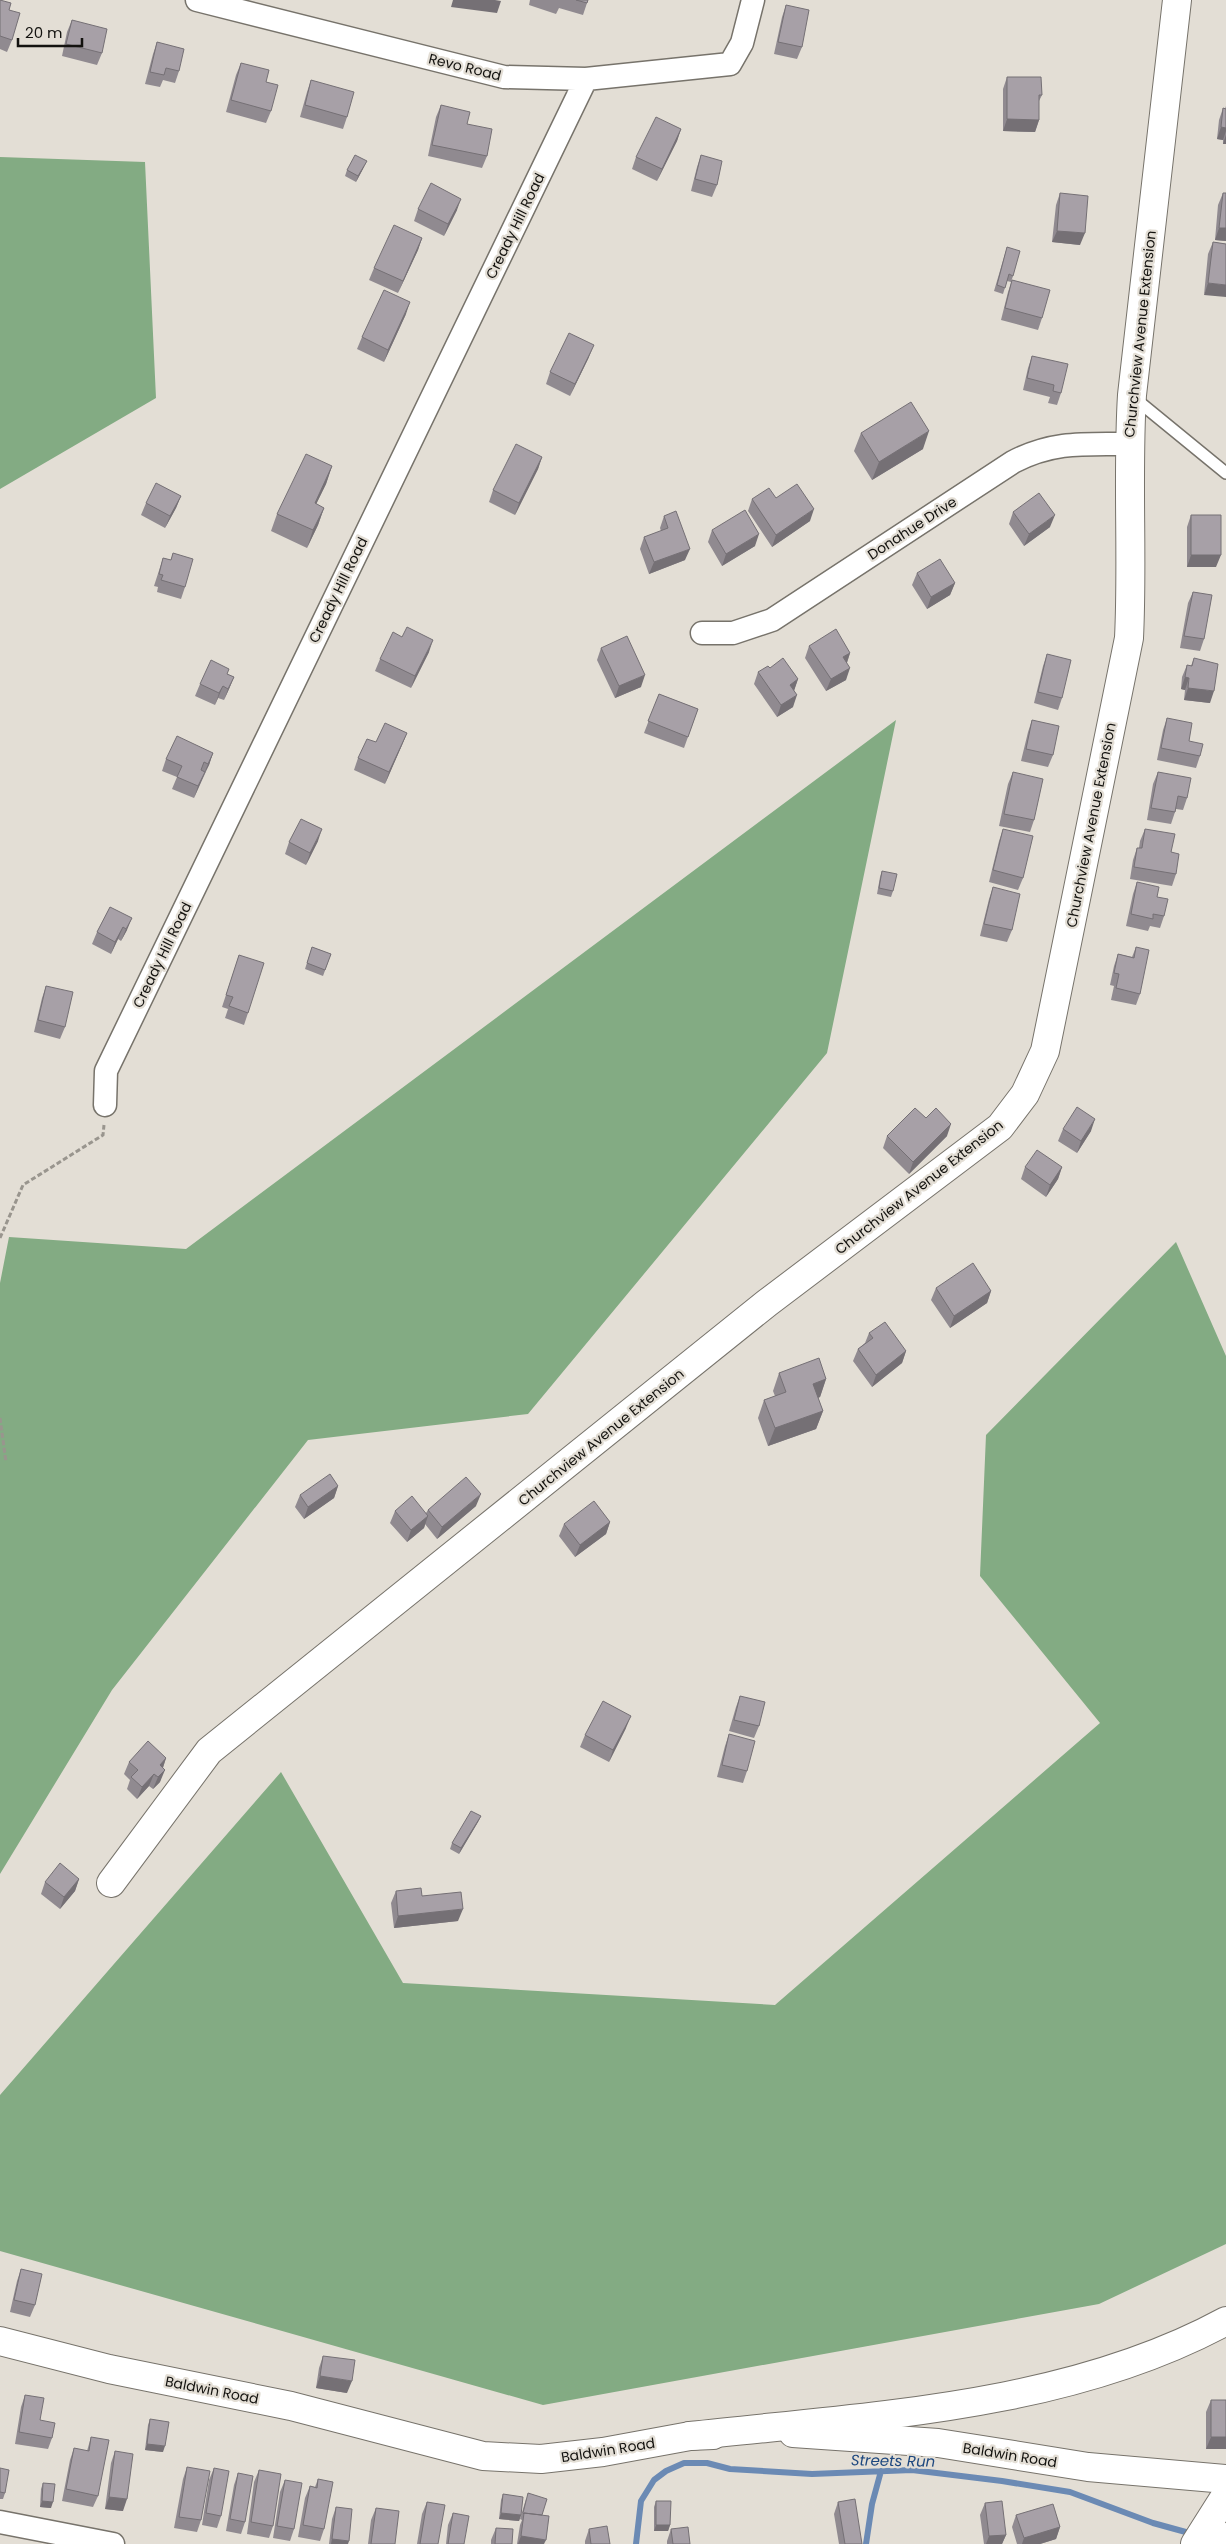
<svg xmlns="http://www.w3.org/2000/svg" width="1226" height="2544" viewBox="0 0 1226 2544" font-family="Poppins,sans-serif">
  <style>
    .forest { fill: #83ab83 }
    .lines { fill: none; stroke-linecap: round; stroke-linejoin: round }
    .stream { stroke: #6b8ab4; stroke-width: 6 }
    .lane-casing { stroke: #77736b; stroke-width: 14 }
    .street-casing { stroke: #77736b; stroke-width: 25 }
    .secondary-casing { stroke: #77736b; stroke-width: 30 }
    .primary-casing { stroke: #77736b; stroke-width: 30 }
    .path { stroke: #99958e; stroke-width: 3; stroke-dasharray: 5 2.5; stroke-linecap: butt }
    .lane { stroke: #fff; stroke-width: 11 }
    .street { stroke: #fff; stroke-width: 22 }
    .secondary { stroke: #fff; stroke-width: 28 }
    .primary { stroke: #fff; stroke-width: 28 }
    .wall { fill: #908a90 }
    .shaded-wall { fill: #757075 }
    .building { fill: #a7a0a7; stroke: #757075 }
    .labels { text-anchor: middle; stroke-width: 4.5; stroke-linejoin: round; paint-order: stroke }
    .street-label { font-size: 14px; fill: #13120f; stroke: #e3ded5 }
    .water-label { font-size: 15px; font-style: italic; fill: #1e487f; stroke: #e3ded5 }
  </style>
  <rect width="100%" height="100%" fill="#e3ded5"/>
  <path class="forest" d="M0,157L145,162L156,398L0,489Z
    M896,720L827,1053L528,1414L308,1440L112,1690L0,1874V1283L9,1237L186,1249Z
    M1176,1242L1226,1356V2244L1099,2304L543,2405L0,2251V2095L281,1772L403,1983L775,2005L1100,1723L980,1576L986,1435Z"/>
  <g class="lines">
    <path class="stream" d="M636,2544L641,2501L654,2480L666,2471L684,2463H707L730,2469L812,2474L912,2470L1002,2481L1070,2492L1153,2523L1193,2534
      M866,2544L872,2504L881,2471"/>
    <g class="lane-casing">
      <path id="lane" d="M1133,397L1226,473"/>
    </g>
    <g class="street-casing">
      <path id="street" d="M197,0L504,77L586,79L730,64L742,43L753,0
        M702,633H733L772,620L1013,462C1053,441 1085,444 1129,444
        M105,1105L106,1071L586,79
        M0,2522L113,2544"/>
    </g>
    <g class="secondary-casing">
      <path id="secondary" d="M111,1883L209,1751L767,1303L1000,1127L1025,1094L1045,1051L1129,638C1133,557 1127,476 1132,395L1177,0
        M0,2341L109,2369L291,2406L483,2456L541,2459L603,2452L690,2436L713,2435
        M793,2433L938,2443L1088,2467L1226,2479"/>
    </g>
    <g class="primary-casing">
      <path id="primary" d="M690,2436C868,2416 1066,2408 1226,2321
        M1195,2544L1226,2495
        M1222,2544L1226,2537"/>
    </g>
    <path class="path" d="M0,1238L23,1185L103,1135L104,1125
      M0,1418L6,1462"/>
    <use href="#lane" class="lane"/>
    <use href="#street" class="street"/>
    <use href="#secondary" class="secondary"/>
    <use href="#primary" class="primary"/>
  </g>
  <path class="wall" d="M0,0L9,10L12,40L7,52L0,49Z
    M530,0H588L583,15L559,8L556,14L529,5Z
    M786,5L802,47L797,59L774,54L782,17Z
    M72,20L102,53L97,65L62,56L67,32Z
    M157,42L179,71L175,83L163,80L160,87L145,84L153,54Z
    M241,63L266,82L271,111L266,123L226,112L236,75Z
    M1007,77L1042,95L1039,101V120L1035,132L1003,131V89Z
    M311,80L347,117L343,129L300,117L307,92Z
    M441,105L467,124L487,156L482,168L428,156L436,117Z
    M1226,106V144H1223V140L1217,139L1219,120L1223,108L1225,109Z
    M681,129L677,141L657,181L632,169L636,157Z
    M701,155L717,185L712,197L691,191L697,167Z
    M364,167L356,182L345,176L347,170Z
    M1060,193L1080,245L1052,242L1056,205Z
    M1223,193H1226V241L1215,240L1218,205Z
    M418,209L457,210L444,236L414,221Z
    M422,238L418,250L398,293L369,280L374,268Z
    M1213,242L1226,244L1204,295L1208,254Z
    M1007,247L1013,276L1011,282L1007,281L1003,294L994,291Z
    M1012,280L1042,318L1038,330L1001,320L1008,292Z
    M406,314L384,362L357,349L362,337Z
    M1032,356L1061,393L1057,405L1048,403L1050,397L1023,390L1028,368Z
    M589,357L570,396L546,384L550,372Z
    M861,433L923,449L872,480L854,451Z
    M542,457L538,469L515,515L489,502L493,490Z
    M332,466L326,484L316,504L324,508L318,525L307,548L271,531L277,514Z
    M181,496L176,508L165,528L141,515L146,503Z
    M776,498L810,521L772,547L748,511L752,499Z
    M1013,512L1050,527L1024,546L1009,524Z
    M1191,515L1216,567H1187V527Z
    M664,516L685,560L649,574L640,549L644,537L661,531L660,528Z
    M712,530L755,546L722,566L708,542Z
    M173,553L185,587L181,599L157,592L158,587L154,586L163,558L171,560Z
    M917,573L955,583L950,595L927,609L912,585Z
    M1193,592L1204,639L1200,651L1180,648L1188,603Z
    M809,646L850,653L847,663L846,680L826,691L805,658Z
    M601,648L641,687L615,698L597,660Z
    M429,652L411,688L375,671L380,659Z
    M1047,654L1062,698L1058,710L1034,703L1043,666Z
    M1194,658L1210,703L1184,700L1185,690L1181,689L1182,677L1187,665L1191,666Z
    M770,668L798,679L794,690L793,707L777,717L754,684L758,672Z
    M227,674L234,677L229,689L224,700L218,698L215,705L195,696L200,684Z
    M659,694L698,709L684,748L644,733Z
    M1167,718L1189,741L1200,756L1196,768L1157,760L1163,730Z
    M1032,720L1053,755L1048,767L1021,761L1028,732Z
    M407,733L402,745L385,784L354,770L358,758Z
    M213,753L209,765L194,798L172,789L177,777L162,771L166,759Z
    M1013,772L1034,820L1030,832L999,826L1008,784Z
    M1158,772L1187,798L1183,810L1176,809L1171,824L1147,820L1153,784Z
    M1003,829L1023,878L1018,890L989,882L999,841Z
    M1145,829L1171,852L1176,874L1172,886L1130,879L1133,860L1137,848H1139L1140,841Z
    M318,841L306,865L285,854L289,842Z
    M882,871L893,891L891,897L877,894L880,877Z
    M1137,882L1157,897L1164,916L1160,928L1150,926L1148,931L1126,926L1133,894Z
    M993,887L1012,930L1007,942L980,936L989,899Z
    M110,907L127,930L121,941L118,939L111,954L92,944L97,932Z
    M312,947L331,954L323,976L305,969Z
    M1136,947L1140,994L1136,1005L1111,1000L1114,986L1110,985L1114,966L1118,954L1132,957Z
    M239,955L248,1013L244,1025L225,1018L228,1009L222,1007Z
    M46,986L65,1027L60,1039L34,1032L42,998Z
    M926,1118L947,1136L909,1174L883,1148L887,1136Z
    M1063,1129L1091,1131L1077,1153L1058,1141Z
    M1025,1167H1062L1058,1179L1046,1197L1021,1179Z
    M936,1288L991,1291L987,1303L950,1328L931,1300Z
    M869,1333L906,1351L902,1363L872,1387L853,1361L858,1349L865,1343Z
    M779,1373L826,1379L820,1397L818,1398L823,1411L816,1429L768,1446L758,1418L764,1400L775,1396L773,1391Z
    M338,1486L334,1498L304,1519L295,1507L300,1495Z
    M476,1506L437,1539L425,1524L424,1528L407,1542L390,1523L395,1511L426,1513L428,1510Z
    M610,1522L606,1534L575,1557L559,1536L564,1524Z
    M740,1696L759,1726L754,1738L729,1731L736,1707Z
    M626,1728L609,1762L580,1747L585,1735Z
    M729,1734L747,1771L743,1783L717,1777L725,1746Z
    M166,1758L163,1768L160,1782L153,1789L149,1786L137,1799L127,1789L130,1780L124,1774L129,1762Z
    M481,1816L478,1822L459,1854L450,1849L452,1843Z
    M79,1879L75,1891L60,1909L41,1894L45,1882Z
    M396,1891L422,1896L458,1921L394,1928L391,1903Z
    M21,2269L35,2305L30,2317L10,2312L17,2281Z
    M323,2356L347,2393L316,2388L319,2368Z
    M25,2395L40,2420L52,2438L48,2449L15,2444L21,2407Z
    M1211,2400H1226V2449H1206V2412Z
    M150,2419L163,2452L145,2450L148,2425Z
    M91,2437L98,2496L93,2507L62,2501L70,2460L74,2448L87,2451Z
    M115,2451L123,2511L105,2509L111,2463Z
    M187,2467L201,2520L197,2532L174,2528L183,2479Z
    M0,2468L5,2493L3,2499H0Z
    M214,2468L221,2516L217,2528L202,2525L209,2480Z
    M259,2470L273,2526L269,2538L247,2534L254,2482Z
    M238,2473L245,2522L241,2534L226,2531L234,2485Z
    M318,2479L324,2529L320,2541L298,2537L305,2498L310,2486L315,2487Z
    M285,2480L294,2529L290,2541L273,2538L280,2492Z
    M43,2483L51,2508L40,2507L41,2489Z
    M503,2494L521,2515L519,2521L499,2519L501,2500Z
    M526,2499L542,2515L544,2544H517L520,2525L522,2520L520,2519Z
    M656,2501L670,2525L668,2531H654V2507Z
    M427,2502L438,2544H417L422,2514Z
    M838,2502L862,2544H839L834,2514Z
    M985,2503L1006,2535L1002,2544H984L980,2515Z
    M336,2507L348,2544H329L332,2519Z
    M376,2508L395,2544H368L371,2520Z
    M453,2513L464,2544H446L448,2525Z
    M1016,2515L1060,2527L1056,2539L1040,2544H1017L1012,2527Z
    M496,2528L512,2544H491V2540Z
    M589,2529L610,2544H585V2541Z
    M671,2529L690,2544H667V2541Z"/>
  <path class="shaded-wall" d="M453,0H495L501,1L497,13L451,7Z
    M1007,119L1039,120L1035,132L1003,131Z
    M1221,127L1226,128V131L1223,140L1217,139Z
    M681,129L677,141L657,181L662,169Z
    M1226,135V144H1223Z
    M367,161L364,167L356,182L358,176Z
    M461,199L457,210L444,236L448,224Z
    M1219,228H1226V241L1215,240Z
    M1057,231L1085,233L1080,245L1052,242Z
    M422,238L418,250L398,293L403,281Z
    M1208,283L1226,285V297L1204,295Z
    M410,302L406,314L384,362L388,350Z
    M594,345L589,357L570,396L575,384Z
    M929,431L923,449L872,480L879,462Z
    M542,457L538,469L515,515L519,503Z
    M332,466L326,484L308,521L315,503Z
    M181,496L176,508L165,528L170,516Z
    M324,508L318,525L307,548L313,530Z
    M814,509L810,521L772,547L776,535Z
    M1055,515L1050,527L1024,546L1029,534Z
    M759,534L755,546L722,566L726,554Z
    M690,549L685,560L649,574L654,562Z
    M1191,555H1221L1216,567H1187Z
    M955,583L950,595L927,609L931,597Z
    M433,640L429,652L411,688L415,676Z
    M850,653L846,665L843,657Z
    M850,668L846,680L826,691L831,679Z
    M645,675L641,687L615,698L619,686Z
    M234,677L229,689L224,700L228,689Z
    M1185,677L1189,678L1185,690L1181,689Z
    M798,679L794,691L790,685Z
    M223,686L218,698L215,705L219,693Z
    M1188,688L1214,691L1210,703L1184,700Z
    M797,695L793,707L777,717L781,705Z
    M407,733L402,745L385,784L389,772Z
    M213,753L209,765L203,776L208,764Z
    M205,772L200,784L194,798L198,786Z
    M322,829L318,841L306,865L310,853Z
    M132,918L127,930L121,941L126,929Z
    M123,927L118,939L111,954L115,942Z
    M1095,1119L1091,1131L1077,1153L1081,1141Z
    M951,1124L947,1136L909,1174L913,1162Z
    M1062,1167L1058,1179L1046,1197L1050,1185Z
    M991,1291L987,1303L950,1328L954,1316Z
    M906,1351L902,1363L872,1387L876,1375Z
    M826,1379L820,1397L807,1402L813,1384Z
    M823,1411L816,1429L768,1446L775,1428Z
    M338,1486L334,1498L304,1519L308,1507Z
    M481,1494L476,1506L437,1539L442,1527Z
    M428,1516L424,1528L407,1542L411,1530Z
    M610,1522L606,1534L575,1557L580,1545Z
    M631,1716L626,1728L609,1762L613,1750Z
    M166,1758L162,1770L155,1777L160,1765Z
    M165,1770L160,1782L153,1789L158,1777Z
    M154,1774L149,1786L137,1799L142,1787Z
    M481,1816L478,1822L459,1854L461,1848Z
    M79,1879L75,1891L60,1909L64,1897Z
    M463,1909L458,1921L394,1928L398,1916Z
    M320,2376L352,2381L347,2393L316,2388Z
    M1211,2437H1226V2449H1206Z
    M147,2444L165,2446L163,2452L145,2450Z
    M109,2497L127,2499L123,2511L105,2509Z
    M42,2501L53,2502L51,2508L40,2507Z
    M501,2513L521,2515L519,2521L499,2519Z
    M656,2525H670L668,2531H654Z
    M1060,2527L1056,2539L1040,2544H1022L1024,2538Z
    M1006,2535L1002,2544H986L989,2536Z
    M521,2536L546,2540L544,2544H518Z
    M332,2539L349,2541L348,2544H331Z"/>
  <path class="building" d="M0,0L11,3L9,10L20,13L12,40L0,36Z
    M576,0H588L587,3Z
    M786,5L809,10L802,47L778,42Z
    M72,20L107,29L102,53L66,44Z
    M157,42L184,49L179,71L166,68L164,75L150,72Z
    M241,63L269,70L266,82L278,85L271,111L231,100Z
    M1007,77H1041L1042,95H1039V120L1007,119Z
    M311,80L354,92L347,117L305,105Z
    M441,105L470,112L467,124L492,129L487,156L432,145Z
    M1223,108L1226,109V128L1221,127Z
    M656,117L681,129L662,169L636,157Z
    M355,155L367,161L358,176L347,170Z
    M701,155L722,161L717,185L695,179Z
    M431,183L461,199L448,224L418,209Z
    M1060,193L1088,196L1085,233L1057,231Z
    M1223,193H1226V228H1219Z
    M394,225L422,238L403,281L374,268Z
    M1213,242L1226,244V285L1208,283Z
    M1007,247L1020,251L1013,276L1009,274L1005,288L997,285Z
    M1012,280L1050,290L1042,318L1005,308Z
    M384,290L410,302L388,350L362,337Z
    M569,333L594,345L575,384L550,372Z
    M1032,356L1068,364L1061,393L1053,391L1054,385L1027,378Z
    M911,402L929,431L879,462L861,433Z
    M516,444L542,457L519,503L493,490Z
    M306,454L332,466L315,503L324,508L313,530L277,514Z
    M156,483L181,496L170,516L146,503Z
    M797,484L814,509L776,535L752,499L769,488L776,498Z
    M1039,493L1055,515L1029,534L1013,512Z
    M745,510L759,534L726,554L712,530Z
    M676,511L690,549L654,562L644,537L668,528L664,516Z
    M1191,515H1221V555H1191Z
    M173,553L193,559L185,587L161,580L163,575L159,574L163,558L171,560Z
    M940,559L955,583L931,597L917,573Z
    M1193,592L1212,595L1204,639L1184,636Z
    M407,627L433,640L415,676L380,659L393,632L402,637Z
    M836,629L850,653L843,657L850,668L831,679L809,646Z
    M627,636L645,675L619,686L601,648Z
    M1047,654L1071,660L1062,698L1038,692Z
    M783,658L798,679L790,685L797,695L781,705L758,672L768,666L770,668Z
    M1194,658L1218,664L1214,691L1188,688L1189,678L1185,677L1187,665L1192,666Z
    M211,660L229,669L227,674L234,677L228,689L223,686L219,693L200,684Z
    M659,694L698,709L688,737L648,721Z
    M1167,718L1192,723L1189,741L1203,744L1200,756L1161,748Z
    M1032,720L1059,726L1053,755L1026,749Z
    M385,723L407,733L389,772L358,758L367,739L376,742Z
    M177,736L213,753L208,764L204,762L201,770L205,772L198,786L177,777L182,766L166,759Z
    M1013,772L1043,779L1034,820L1004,814Z
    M1158,772L1191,778L1187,798L1178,796L1175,812L1151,808Z
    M301,819L322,829L310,853L289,842Z
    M1003,829L1033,836L1023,878L993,870Z
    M1145,829L1175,834L1171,852L1179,854L1176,874L1134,867L1137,848H1142Z
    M882,871L897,874L893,891L879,888Z
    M1137,882L1159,887L1157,897L1168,899L1164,916L1153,914V919L1131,914Z
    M993,887L1020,894L1012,930L984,924Z
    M110,907L132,918L126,929L123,927L115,942L97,932Z
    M312,947L331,954L325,970L307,963Z
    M1136,947L1149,950L1140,994L1116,988L1119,974L1114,973L1118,954L1134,958Z
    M239,955L264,963L248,1013L229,1006L233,997L226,995Z
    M46,986L73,992L65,1027L38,1020Z
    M1077,1107L1095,1119L1081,1141L1063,1129Z
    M915,1108L926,1118L936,1108L951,1124L913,1162L887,1136Z
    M1037,1150L1062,1167L1050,1185L1025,1167Z
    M973,1263L991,1291L954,1316L936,1288Z
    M885,1322L906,1351L876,1375L858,1349L873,1338L869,1333Z
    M819,1358L826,1379L813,1384L823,1411L775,1428L764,1400L786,1392L779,1373Z
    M330,1474L338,1486L308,1507L300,1495Z
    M466,1477L481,1494L442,1527L428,1510Z
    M412,1496L428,1516L411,1530L395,1511Z
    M594,1501L610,1522L580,1545L564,1524Z
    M740,1696L765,1702L759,1726L734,1720Z
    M603,1701L631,1716L613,1750L585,1735Z
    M729,1734L755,1741L747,1771L722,1765Z
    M148,1741L166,1758L160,1765L165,1770L158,1777L154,1774L142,1787L131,1777L138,1770L129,1762Z
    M471,1811L481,1816L461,1848L452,1843Z
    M60,1863L79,1879L64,1897L45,1882Z
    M421,1888L422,1896L461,1892L463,1909L398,1916L396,1891Z
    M21,2269L42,2274L35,2305L14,2300Z
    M323,2356L355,2360L352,2381L320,2376Z
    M25,2395L44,2398L40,2420L55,2423L52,2438L19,2432Z
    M1211,2400H1226V2437H1211Z
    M150,2419L169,2422L165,2446L147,2444Z
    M91,2437L109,2440L98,2496L66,2489L74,2448L89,2451Z
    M115,2451L133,2454L127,2499L109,2497Z
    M187,2467L210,2471L201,2520L179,2517Z
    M0,2468L9,2470L5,2493L0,2492Z
    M214,2468L229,2471L221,2516L206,2513Z
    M259,2470L281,2474L273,2526L251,2522Z
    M238,2473L253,2476L245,2522L230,2519Z
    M318,2479L333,2482L324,2529L303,2525L310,2486L317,2488Z
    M285,2480L302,2483L294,2529L277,2526Z
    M43,2483L55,2484L53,2502L42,2501Z
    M528,2493L547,2499L542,2515L524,2513V2514L523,2513Z
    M503,2494L523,2497L521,2515L501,2513Z
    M855,2499L862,2544H845L838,2502Z
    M656,2501H671L670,2525H656Z
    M1002,2501L1006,2535L989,2536L985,2503Z
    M427,2502L445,2505L438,2544H420Z
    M1053,2504L1060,2527L1024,2538L1016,2515Z
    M336,2507L352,2509L349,2541L332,2539Z
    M376,2508L399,2511L395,2544H371Z
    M453,2513L469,2516L464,2544H448Z
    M524,2513L549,2516L546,2540L521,2536Z
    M607,2526L610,2544H591L589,2529Z
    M688,2527L690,2544H673L671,2529Z
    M496,2528L513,2529L512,2544H495Z"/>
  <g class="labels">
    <g class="street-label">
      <text transform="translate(465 67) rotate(14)" y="5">Revo Road</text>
      <text transform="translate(515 226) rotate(-64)" y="5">Cready Hill Road</text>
      <text transform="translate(1140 334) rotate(-84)" y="5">Churchview Avenue Extension</text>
      <text transform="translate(912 528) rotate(-33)" y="5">Donahue Drive</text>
      <text transform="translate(338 590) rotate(-64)" y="5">Cready Hill Road</text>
      <text transform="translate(1091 825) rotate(-79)" y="5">Churchview Avenue Extension</text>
      <text transform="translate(162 955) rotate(-64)" y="5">Cready Hill Road</text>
      <text transform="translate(919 1187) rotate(-38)" y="5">Churchview Avenue Extension</text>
      <text transform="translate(601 1437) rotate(-39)" y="5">Churchview Avenue Extension</text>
      <text transform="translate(212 2390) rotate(11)" y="5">Baldwin Road</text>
      <text transform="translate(608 2450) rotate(-9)" y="5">Baldwin Road</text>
      <text transform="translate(1010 2455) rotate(9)" y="5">Baldwin Road</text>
    </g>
    <g class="water-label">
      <text transform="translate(893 2461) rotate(1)" y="5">Streets Run</text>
    </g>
  </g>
  <path d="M18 38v8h64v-8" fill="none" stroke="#13120f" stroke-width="2.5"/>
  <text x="25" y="38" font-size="15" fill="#13120f" stroke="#e3ded5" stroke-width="4" paint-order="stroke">20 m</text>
</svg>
